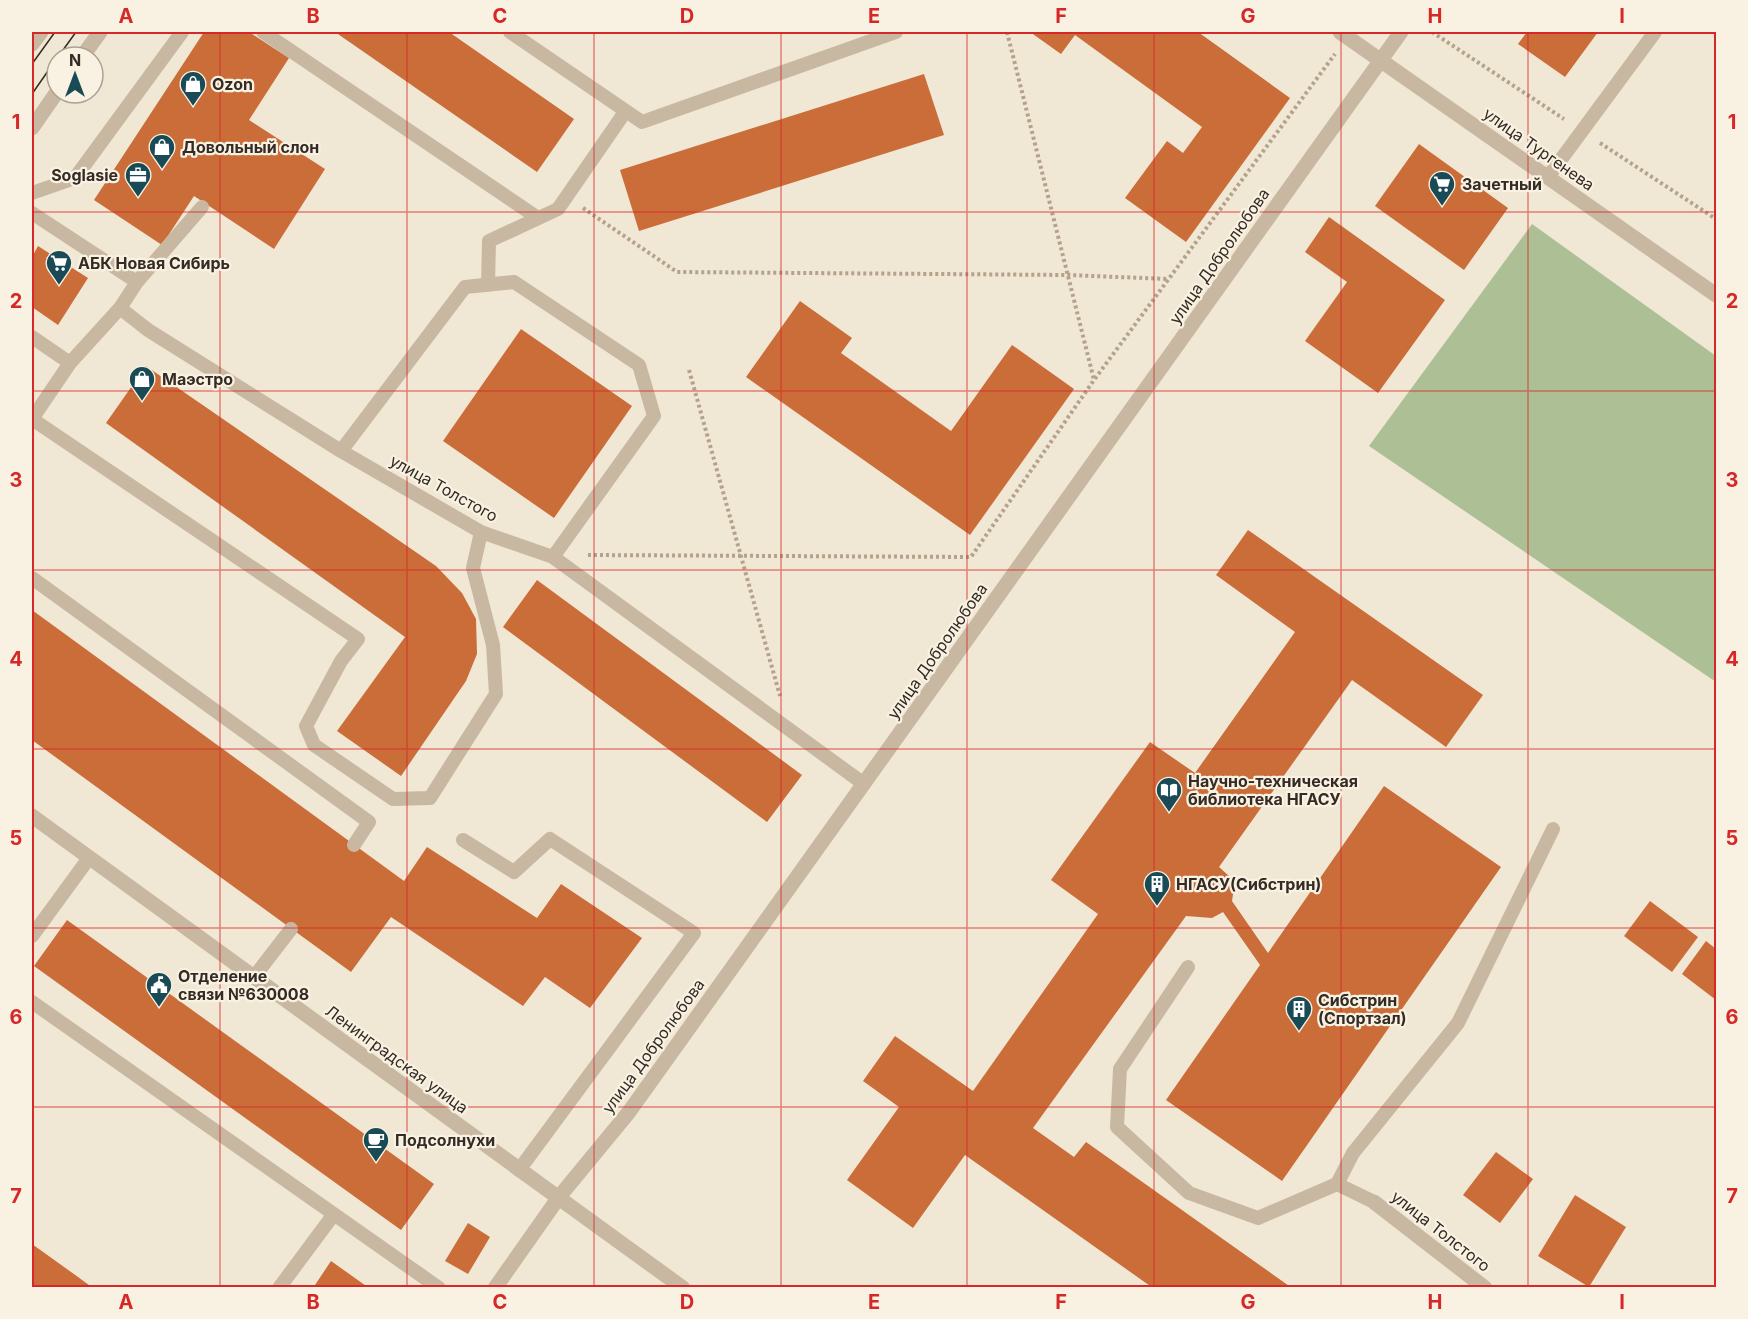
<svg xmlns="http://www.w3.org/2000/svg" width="1748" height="1319" viewBox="0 0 1748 1319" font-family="Inter,sans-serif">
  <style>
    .green { fill: #adc095 }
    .building { fill: #cb6d39 }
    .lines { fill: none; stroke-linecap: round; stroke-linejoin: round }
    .path { stroke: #b5a28b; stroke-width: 4; stroke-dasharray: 3 3; stroke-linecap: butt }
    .service { stroke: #c9b8a1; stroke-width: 14 }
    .minor { stroke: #c9b8a1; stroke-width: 15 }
    .tertiary { stroke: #c9b8a1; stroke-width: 15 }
    .tram { stroke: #332b24; stroke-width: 1.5 }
    .grid { fill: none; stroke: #d62828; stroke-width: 1.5; stroke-opacity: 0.55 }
    .labels { text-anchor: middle; stroke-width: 4.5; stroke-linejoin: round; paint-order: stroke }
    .poi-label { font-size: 16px; font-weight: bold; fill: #332b24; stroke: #f9f1e1; text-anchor: start }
    .street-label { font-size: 16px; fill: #332b24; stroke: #f9f1e1 }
    .neatline { fill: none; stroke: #d62828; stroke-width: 2 }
    .grid-label { font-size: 20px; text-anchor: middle; font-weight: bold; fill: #d62828 }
  </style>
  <rect width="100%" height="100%" fill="#f1e7d5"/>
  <path class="green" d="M1532,224L1716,356V682L1369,446Z"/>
  <path class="building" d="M204,32H249L289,58L249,120L325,169L274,249L194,196L162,245L94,200Z
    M335,32H449L574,119L537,172Z
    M1030,32H1198L1290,98L1186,242L1125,198L1167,141L1183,153L1202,127L1075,35L1061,54Z
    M1527,32H1598L1565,77L1518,44Z
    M924,74L944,135L639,231L620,170Z
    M1419,144L1508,208L1464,270L1375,206Z
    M1329,217L1445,300L1378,393L1305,341L1347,282L1305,252Z
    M38,246L88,278L58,325L32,307V257Z
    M800,301L852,338L841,353L951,431L1012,345L1074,389L970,535L746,377Z
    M521,329L632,406L554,518L443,441Z
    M146,366L436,566L462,593L476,619L477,654L466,681L401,776L337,731L405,637L106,423Z
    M1248,530L1483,695L1446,747L1352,680L1219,867L1229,876L1234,888L1232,901L1268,953L1384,786L1501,867L1282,1181L1166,1100L1260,965L1223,912L1212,918L1186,916L1033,1128L1074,1157L1086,1142L1292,1288H1153L965,1155L913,1228L847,1180L899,1107L863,1081L895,1036L973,1091L1098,914L1051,880L1150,742L1195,773L1295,632L1216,575Z
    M537,580L802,775L767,822L503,627Z
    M32,610L404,881L427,847L537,918L561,884L642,938L590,1008L545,977L523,1006L391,917L351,972L32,740Z
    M1650,901L1698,937L1672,972L1624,936Z
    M67,920L434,1184L401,1230L34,966Z
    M1706,941L1716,949V1000L1682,974Z
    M1496,1152L1533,1179L1500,1223L1463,1195Z
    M1575,1195L1626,1227L1589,1287L1538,1256Z
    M468,1223L490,1237L468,1274L445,1261Z
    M32,1244L78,1277L93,1288H32Z
    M331,1261L369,1288H313Z"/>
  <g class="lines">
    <path class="path" d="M1007,32L1094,380
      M1432,32L1564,119
      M1600,143L1716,219
      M583,208L677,272L1068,275L1168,279
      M689,370L780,696
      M588,555L971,557L1094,380L1335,54"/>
    <path class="service" d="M263,32L538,218
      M510,32L642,122L896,32
      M1548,177L1655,32
      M32,193L75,178L182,32
      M32,213L137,282L120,308L70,363
      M137,282L202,207
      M488,285L489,241L558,209L625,112
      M120,308L148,330L341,451L481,532L553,557L864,784
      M32,337L70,363L32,419L358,639L341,661L306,726L314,745L393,799L430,798L496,694L493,645L473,568L481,532
      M341,451L465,287L514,282L639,365L654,416L553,557
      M32,578L369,822L354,845
      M463,840L514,872L550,839L694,933L519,1170
      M32,936L89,858
      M1188,967L1120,1069L1117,1127L1189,1193L1258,1218L1337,1184
      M254,977L291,929
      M32,1002L439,1288
      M1374,1202L1337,1184L1353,1153L1458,1023L1553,829
      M279,1288L334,1214"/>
    <path class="minor" d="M1340,32L1716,295
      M32,816L683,1288
      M1374,1202L1485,1288
      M495,1288L559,1197L629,1112L1401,32"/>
    <path class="tertiary" d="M32,44L41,32
      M82,57L100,32
      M32,128L57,92"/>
    <path class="tram" d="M58,57L76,32
      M32,64L55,32
      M32,94L57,58"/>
  </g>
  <path class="grid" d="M220,32V1288M407,32V1288M594,32V1288M781,32V1288M967,32V1288M1154,32V1288M1341,32V1288M1528,32V1288M32,212H1716M32,391H1716M32,570H1716M32,749H1716M32,928H1716M32,1107H1716"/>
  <defs>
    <g id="shop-pin" transform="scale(1.35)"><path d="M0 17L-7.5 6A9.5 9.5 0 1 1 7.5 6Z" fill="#194b56" stroke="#f9f1e1"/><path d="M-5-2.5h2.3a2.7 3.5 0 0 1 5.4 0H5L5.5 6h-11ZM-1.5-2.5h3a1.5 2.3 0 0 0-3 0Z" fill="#fff"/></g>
    <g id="office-pin" transform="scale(1.35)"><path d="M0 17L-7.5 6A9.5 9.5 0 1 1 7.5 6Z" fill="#194b56" stroke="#f9f1e1"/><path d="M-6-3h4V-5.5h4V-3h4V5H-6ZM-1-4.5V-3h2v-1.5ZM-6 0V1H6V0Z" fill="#fff"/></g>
    <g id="supermarket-pin" transform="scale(1.35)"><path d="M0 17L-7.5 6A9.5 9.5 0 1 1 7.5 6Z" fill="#194b56" stroke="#f9f1e1"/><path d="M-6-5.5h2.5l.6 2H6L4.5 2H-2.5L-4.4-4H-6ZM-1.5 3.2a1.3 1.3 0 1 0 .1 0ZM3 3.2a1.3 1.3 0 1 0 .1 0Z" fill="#fff"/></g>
    <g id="library-pin" transform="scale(1.35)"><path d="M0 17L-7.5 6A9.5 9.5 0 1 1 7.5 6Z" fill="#194b56" stroke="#f9f1e1"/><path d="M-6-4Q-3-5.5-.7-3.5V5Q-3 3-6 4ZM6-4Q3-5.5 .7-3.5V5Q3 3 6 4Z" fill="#fff"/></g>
    <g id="building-pin" transform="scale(1.35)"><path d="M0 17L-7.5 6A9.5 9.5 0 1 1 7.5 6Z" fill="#194b56" stroke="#f9f1e1"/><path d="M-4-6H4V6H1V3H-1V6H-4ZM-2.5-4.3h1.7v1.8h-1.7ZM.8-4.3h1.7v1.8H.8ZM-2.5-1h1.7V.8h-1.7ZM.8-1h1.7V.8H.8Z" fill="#fff"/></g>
    <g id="civic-pin" transform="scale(1.35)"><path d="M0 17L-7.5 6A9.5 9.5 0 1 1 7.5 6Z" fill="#194b56" stroke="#f9f1e1"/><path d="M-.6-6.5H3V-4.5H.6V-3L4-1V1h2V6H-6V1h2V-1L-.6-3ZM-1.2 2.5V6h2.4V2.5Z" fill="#fff"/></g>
    <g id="cafe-pin" transform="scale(1.35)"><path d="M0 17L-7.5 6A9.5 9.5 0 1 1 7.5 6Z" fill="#194b56" stroke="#f9f1e1"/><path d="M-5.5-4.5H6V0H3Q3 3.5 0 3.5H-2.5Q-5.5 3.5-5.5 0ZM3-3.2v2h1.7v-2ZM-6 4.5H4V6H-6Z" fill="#fff"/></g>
  </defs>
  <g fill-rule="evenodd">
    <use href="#shop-pin" x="193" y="84"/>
    <use href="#shop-pin" x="162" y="147"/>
    <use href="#office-pin" x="138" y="175"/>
    <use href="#supermarket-pin" x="1442" y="184"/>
    <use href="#supermarket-pin" x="59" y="263"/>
    <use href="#shop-pin" x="142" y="379"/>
    <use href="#library-pin" x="1169" y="790"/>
    <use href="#building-pin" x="1157" y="884"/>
    <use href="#civic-pin" x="159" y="985"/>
    <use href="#building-pin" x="1299" y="1009"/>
    <use href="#cafe-pin" x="376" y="1140"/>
  </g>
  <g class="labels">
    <g class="poi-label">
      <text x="212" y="90">Ozon</text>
      <text x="182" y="153">Довольный слон</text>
      <text x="118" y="181" text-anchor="end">Soglasie</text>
      <text x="1462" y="190">Зачетный</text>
      <text x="78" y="269">АБК Новая Сибирь</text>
      <text x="162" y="385">Маэстро</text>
      <text x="1188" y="787">Научно-техническая<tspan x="1188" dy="18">библиотека НГАСУ</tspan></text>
      <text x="1176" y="890">НГАСУ(Сибстрин)</text>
      <text x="178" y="982">Отделение<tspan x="178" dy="18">связи №630008</tspan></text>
      <text x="1318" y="1006">Сибстрин<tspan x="1318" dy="18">(Спортзал)</tspan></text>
      <text x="395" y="1146">Подсолнухи</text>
    </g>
    <g class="street-label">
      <text transform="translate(1539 149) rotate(35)" y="6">улица Тургенева</text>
      <text transform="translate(1219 256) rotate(-55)" y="6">улица Добролюбова</text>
      <text transform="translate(444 488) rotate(29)" y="6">улица Толстого</text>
      <text transform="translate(937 651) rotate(-55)" y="6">улица Добролюбова</text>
      <text transform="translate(653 1046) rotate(-54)" y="6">улица Добролюбова</text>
      <text transform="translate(397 1059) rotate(36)" y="6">Ленинградская улица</text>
      <text transform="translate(1441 1231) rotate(38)" y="6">улица Толстого</text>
    </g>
  </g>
  <rect width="1748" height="1319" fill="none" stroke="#f9f1e1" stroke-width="66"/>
  <g transform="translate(75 75)"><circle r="28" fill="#f9f1e1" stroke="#aaa295" stroke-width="1.5"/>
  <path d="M0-4.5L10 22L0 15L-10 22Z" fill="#194b56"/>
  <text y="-9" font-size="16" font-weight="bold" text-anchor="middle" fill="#332b24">N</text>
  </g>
  <rect x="33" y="33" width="1682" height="1253" class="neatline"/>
  <g class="grid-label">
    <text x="126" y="23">A</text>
    <text x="313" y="23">B</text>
    <text x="500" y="23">C</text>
    <text x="687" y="23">D</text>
    <text x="874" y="23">E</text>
    <text x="1061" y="23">F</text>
    <text x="1248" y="23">G</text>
    <text x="1435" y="23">H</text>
    <text x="1622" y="23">I</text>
    <text x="16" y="129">1</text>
    <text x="1732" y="129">1</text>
    <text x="16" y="308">2</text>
    <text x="1732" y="308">2</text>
    <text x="16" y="487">3</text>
    <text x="1732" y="487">3</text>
    <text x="16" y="666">4</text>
    <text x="1732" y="666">4</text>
    <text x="16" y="845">5</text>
    <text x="1732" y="845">5</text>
    <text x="16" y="1024">6</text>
    <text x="1732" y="1024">6</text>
    <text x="16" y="1203">7</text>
    <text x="1732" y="1203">7</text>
    <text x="126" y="1309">A</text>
    <text x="313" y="1309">B</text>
    <text x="500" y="1309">C</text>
    <text x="687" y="1309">D</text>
    <text x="874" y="1309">E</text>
    <text x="1061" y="1309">F</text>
    <text x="1248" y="1309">G</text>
    <text x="1435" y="1309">H</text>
    <text x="1622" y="1309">I</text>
  </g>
</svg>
